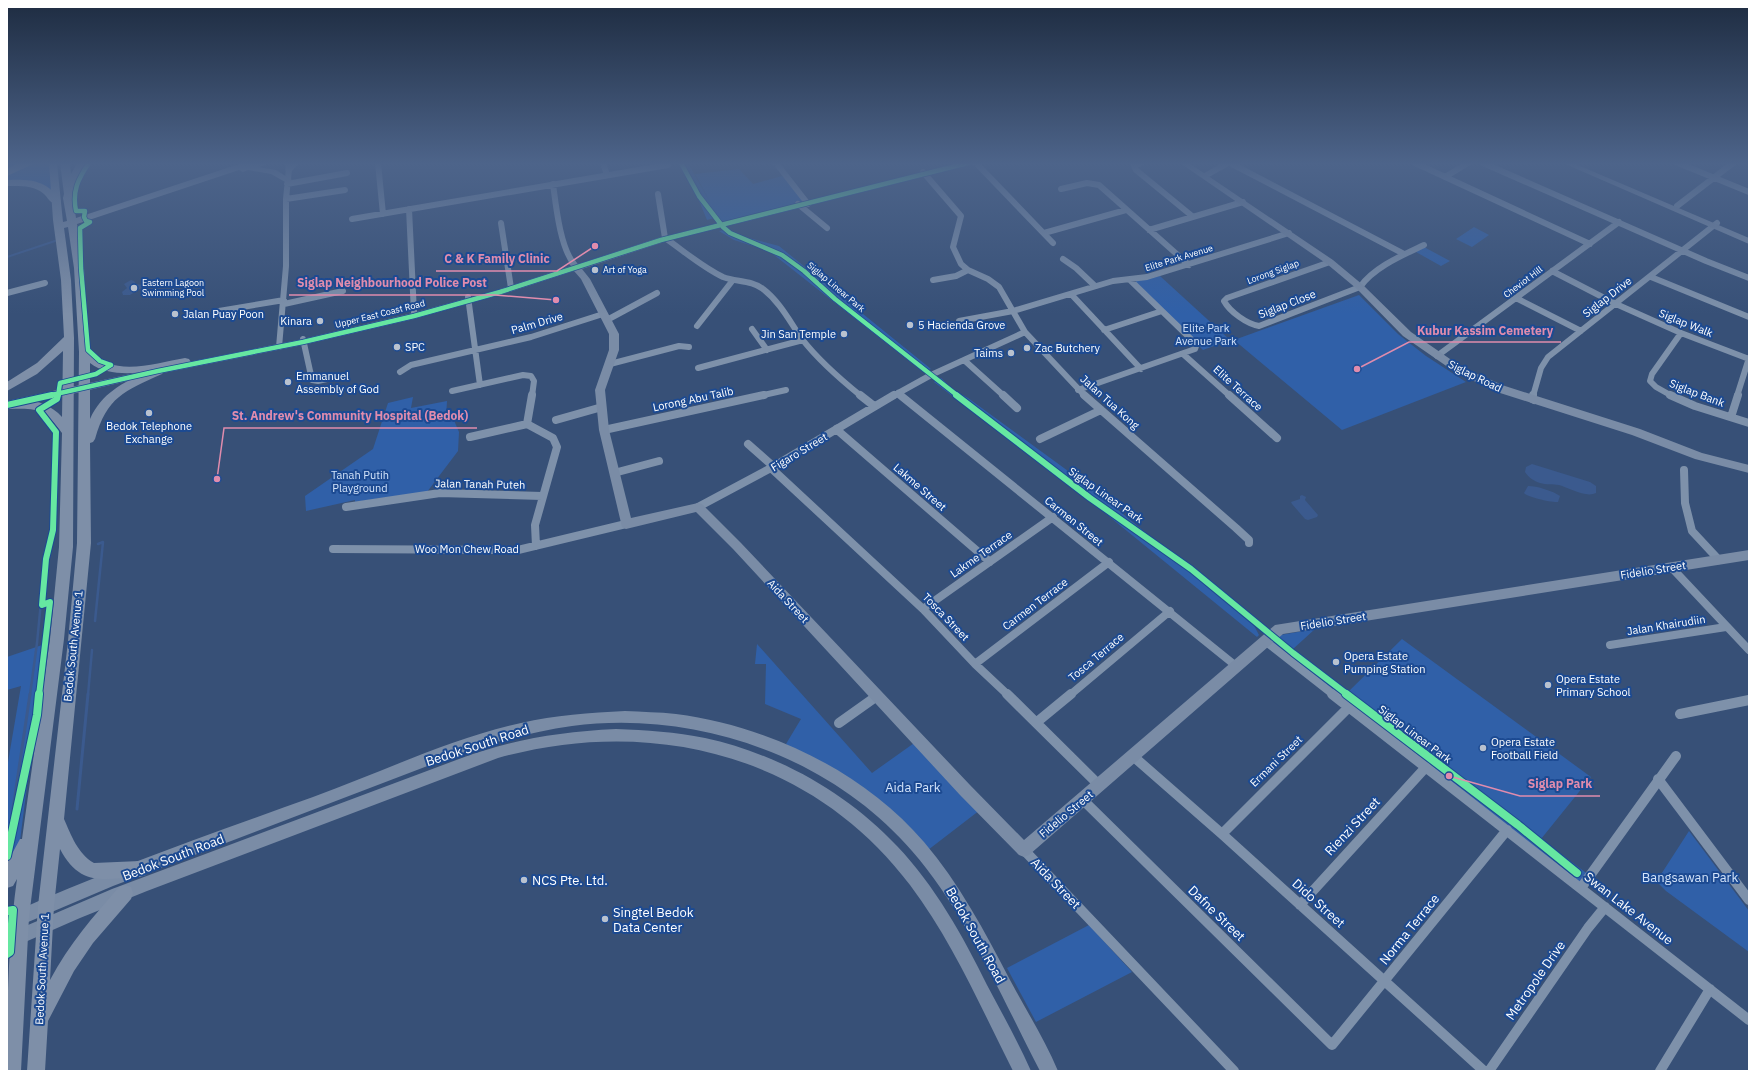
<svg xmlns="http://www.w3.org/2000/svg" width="1756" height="1078" viewBox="0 0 1756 1078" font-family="'IBM Plex Sans',sans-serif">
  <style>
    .green { fill: #3060a8 }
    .water { fill: #3b5a8e }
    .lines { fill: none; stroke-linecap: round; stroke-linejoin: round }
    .stream-far2 { stroke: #3b5a8e; stroke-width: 2 }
    .stream-far1 { stroke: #3b5a8e; stroke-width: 2.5 }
    .stream { stroke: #3b5a8e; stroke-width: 3 }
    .street-far2 { stroke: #7e91aa; stroke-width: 6 }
    .street-far1 { stroke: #7e91aa; stroke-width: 8 }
    .street { stroke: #7e91aa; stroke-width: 10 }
    .secondary { fill: #7a8ca6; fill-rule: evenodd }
    .primary { fill: #7e8fa8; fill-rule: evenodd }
    .highway { fill: #7f90a9; fill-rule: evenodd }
    .cycleway-far2-casing { stroke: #1c4a92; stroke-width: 6 }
    .cycleway-far1-casing { stroke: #1c4a92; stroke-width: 8 }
    .cycleway-casing { stroke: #1c4a92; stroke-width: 10 }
    .cycleway-far2 { stroke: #66e7a1; stroke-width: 4.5 }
    .cycleway-far1 { stroke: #66e7a1; stroke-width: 6 }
    .cycleway { stroke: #66e7a1; stroke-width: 8 }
    .poi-dot { fill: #b9c2cf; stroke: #1c4a92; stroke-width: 1.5 }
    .labels { text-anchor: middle; stroke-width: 4; stroke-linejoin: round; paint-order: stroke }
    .far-street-label { font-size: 9px; fill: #fff; stroke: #1c4a92 }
    .far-poi-label { font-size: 9px; fill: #fff; stroke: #1c4a92; text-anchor: start }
    .street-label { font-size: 11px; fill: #fff; stroke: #1c4a92 }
    .poi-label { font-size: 11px; fill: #fff; stroke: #1c4a92; text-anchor: start }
    .park-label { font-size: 11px; fill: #d2e3fa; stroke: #1c4a92 }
    .near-street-label { font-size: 13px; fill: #fff; stroke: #1c4a92 }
    .near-park-label { font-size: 13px; fill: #d2e3fa; stroke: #1c4a92 }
    .near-poi-label { font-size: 13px; fill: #fff; stroke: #1c4a92; text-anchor: start }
    .leader { fill: none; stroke: #e08cad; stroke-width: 1.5 }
    .callout-dot { fill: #e08cad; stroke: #1c4a92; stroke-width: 1.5 }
    .callout-label { font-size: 12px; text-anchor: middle; font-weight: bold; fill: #e08cad; stroke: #1c4a92; stroke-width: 4; stroke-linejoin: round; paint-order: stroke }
  </style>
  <rect width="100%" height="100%" fill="#375077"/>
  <path class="green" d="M7,163H53L56,200L48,190L7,183Z
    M679,163H688L710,202L695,174L739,169L753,184L786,175L807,201L721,222L718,217L707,220L700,203Z
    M1474,227L1489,235L1472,247L1456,239Z
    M728,229L738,235L779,246L931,369L923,372L769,251L734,240L719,231Z
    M1424,247L1450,261L1441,266L1416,252Z
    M1160,276L1230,340L1203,350L1136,285V281Z
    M1359,295L1398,334L1426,356L1466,382L1342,430L1234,340Z
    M941,378L954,390L968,398L1090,487L1250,618L1259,635L1257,637L1100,509L934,382Z
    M413,397L411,408L447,401L446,418H453L459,432L458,451L427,492L355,502V500L306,511L305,496L373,449L388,403Z
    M1315,629L1293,649L1348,692L1402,639L1591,777L1541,839L1589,875L1581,887L1268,641L1275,636Z
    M45,644L20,841L7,864V768L21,686L7,690V657Z
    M757,644L872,773L917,741L980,810L928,850L786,744L801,719L765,704L766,664H755Z
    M1689,831L1749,911V952L1666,891L1658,883V879Z
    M1089,925L1132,972L1036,1022L1007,968Z"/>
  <path class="water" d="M131,280L134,281L136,284L142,285L143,287L130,295H123L122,292L127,288L124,284Z
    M1532,464L1590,482L1596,486V493C1586,498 1569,488 1559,485C1553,484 1546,485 1540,483C1534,481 1528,477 1525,472L1526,467Z
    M1528,486C1537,486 1553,491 1560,496L1558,502C1553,503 1527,497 1524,493Z
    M1302,495L1306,497L1305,500L1318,515L1317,517L1308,520L1305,519L1292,504L1291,502L1300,499V496Z"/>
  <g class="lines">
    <path class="stream-far2" d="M7,257L55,241"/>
    <path class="stream-far1" d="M95,621L103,542L98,544
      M30,695L37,643L45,560
      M88,695L92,650"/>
    <path class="stream" d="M77,809L88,694
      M11,823L30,694"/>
    <path class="street-far2" d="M378,163L383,214
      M603,163L607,175
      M776,163L808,204
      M976,163L1053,243
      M1141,163L1134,166L1136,170L1192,216
      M1230,163L1404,254
      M1415,163L1590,244
      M1483,163L1706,261L1749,278
      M1678,163L1749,192
      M923,172L961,216L953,247L961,264L968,270L988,279L999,287L1025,332L1085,396
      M1205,176L1228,163
      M1445,177L1468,163
      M287,184L347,173
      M553,184C556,206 560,247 574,264
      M1061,189L1087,183L1099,185L1189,265
      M658,194L665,238C684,251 702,267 723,277C736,282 752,280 763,289C780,302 790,322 802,339C819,361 840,379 861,396
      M286,199L345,190
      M798,204L827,228
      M1677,206L1733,163
      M409,209L414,313
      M352,219L668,165
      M501,223L511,288
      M1149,230L1243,202
      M1044,233L1126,210
      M1063,259L1076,268L1095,286
      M1330,262L1227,298L1224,301C1230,312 1247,324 1259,326L1360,287C1374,267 1403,255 1424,245
      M1552,271L1616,304L1681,333L1749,359
      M1651,277L1749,317
      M933,280L956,276L968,270
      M7,293L45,283
      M1071,294L1141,369
      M468,297L480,385
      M1516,298L1581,331
      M284,304L343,291
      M219,311L284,300
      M607,320L657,293
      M959,321L1013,311L1113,281L1147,277L1289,233
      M697,326L733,280
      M752,329L767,350
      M1104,330L1162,311
      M303,339L312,380L318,381L340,376
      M279,347L286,266V199L289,169L288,163
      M1183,354L1230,396
      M1437,356L1619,222
      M964,360L1004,396
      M610,364L679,346L689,347
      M698,368L803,340
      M400,372L411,365L531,337L603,314
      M1078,390L1195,349L1196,346L1194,342L1130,280
      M452,391L523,375L531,376L534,381L532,396
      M898,393L902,396
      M759,396L786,390
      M893,396L931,375L1025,332
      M1533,396L1541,368L1548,357L1717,223
      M1672,396L1656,387L1650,381L1652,374L1681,333
      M1737,396L1749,358"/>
    <path class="street-far1" d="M860,395L874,406
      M900,395L1236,666
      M1003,395L1017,408
      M1084,395L1236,528L1249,540V543
      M1229,395L1277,438
      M1533,395L1532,399L1534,400
      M1670,395L1695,406L1749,423
      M1731,417L1738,395
      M556,420L602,407
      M527,424L532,395
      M836,429L990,562
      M604,430L764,395
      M470,437L527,424L553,438L557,447L535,525L536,546
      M1040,439L1101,410
      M748,444L774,467
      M771,468L923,609L975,664L1008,695
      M1684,470L1685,503L1692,531L1719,560
      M614,473L659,461
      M346,507L440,493L542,496
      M698,507L771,468L894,395
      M333,549L518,550L626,524
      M1671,567L1749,650
      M923,609L1053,517
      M1265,641L1334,695
      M1610,645L1726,627
      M975,664L1109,562
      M1070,695L1170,611"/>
    <path class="street" d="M1007,694L1100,786
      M1332,694L1749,1020
      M1680,714L1749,700
      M1037,722L1071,694
      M839,723L877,696
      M1134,757L1222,834L1484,1071
      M1658,779L1749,900
      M1083,800L1332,1045L1507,830
      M1222,834L1349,707
      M1024,850L1234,1071
      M1581,888L1676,756
      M1300,905L1426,767
      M1489,1071L1588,928L1605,907
      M1660,1071L1710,989"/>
    <path class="secondary" d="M959,163H972L971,165L664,242L582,269L590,279L619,334V350L605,390L609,430L631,518L698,503L702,504L741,543L970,785L1024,840L1275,625L1749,550V560L1283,634L1029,855L1024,857L1019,855L960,795L733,549L696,512L626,529L622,527L599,430L595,390L609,350V334L581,279L574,271L503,294L414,319L303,345L158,374L7,409V401L158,368L303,339L413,313L497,290L571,266L569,264L571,262L574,261L578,264L658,238Z
      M1180,163H1189L1333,260L1363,285L1411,332L1463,368L1505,386L1640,429L1702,453L1749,465V473L1695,459L1632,435L1497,392L1455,372L1403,336L1357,289L1327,264Z
      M1563,163H1573L1749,238V244Z
      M625,711C642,712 659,712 676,714C768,726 863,771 924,842C959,883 985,932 1010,980C1026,1010 1045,1040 1058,1071H1040C1003,1000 965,911 912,851C830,756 696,710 572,726C530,732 490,743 451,757L113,886L7,931V915C107,870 210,834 313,797C382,772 449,739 521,723C555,715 590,713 625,711Z
      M616,729C646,730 676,732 705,738C778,754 846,792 897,846C935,886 963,936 987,985C1002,1013 1018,1042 1031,1071H1013C981,1008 953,942 910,885C812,755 652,715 498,758L147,891L80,918L7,950V934L112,889L459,759C514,739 558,732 616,729Z"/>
    <path class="primary" d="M49,163H57L63,222L67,221L63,198L65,196L68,195L73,198L76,218L242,163H267L266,165L258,167L276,170L292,180L287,183L271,174L248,170L243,172L239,170L77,224L84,268L89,351C95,355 100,360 107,363C131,372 161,362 185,358L189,359L191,362L189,365L163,369L164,371L162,374C124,391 107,397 95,439L93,442L90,443L91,543L64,819C71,835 78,854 94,863L140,861L146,863L148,869L146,875L140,877C103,879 80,887 60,849L54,906L50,980C69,944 93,917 119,887L125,885L131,887L133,893L131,899L93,943L74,971L48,1021L45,1071H27L38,906L68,641L77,543L79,352L74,268L68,227L64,228L71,280L74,338L73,547L64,639L29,917L21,1071H7C7,1007 8,943 17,879L13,886L7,888V863L20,839H22L50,639L59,547L62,433C44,409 39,408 10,409L7,408V402C26,396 49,402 62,417L63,351L37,374L7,391V382L37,363L64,337L61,280L53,220ZM90,363C105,375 128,374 147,372C122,383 102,393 90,419Z
      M290,163H299L292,171H286L285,169Z"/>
    <path class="highway" d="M19,163H32L31,165L7,176V169Z
      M60,163H70L71,174L77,163H87L72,200H64L63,198L64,194Z
      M7,180C31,179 47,180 61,201L56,204C50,203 48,198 44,194C34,185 20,186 7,186Z"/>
    <g class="cycleway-far2-casing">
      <path id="cycleway-far2" d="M89,163C78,179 72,191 76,211H85L84,217L86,221L90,222L80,228L81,268L88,350L100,361L111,365
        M681,163L699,196L723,227L730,233L782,255L804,271L835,299L958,396
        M47,396L158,371L303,342L414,316L500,292L661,240L968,163
        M58,396L60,383L96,374L111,365"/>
    </g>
    <g class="cycleway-far1-casing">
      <path id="cycleway-far1" d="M956,395L1090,498L1191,569L1293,653L1348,695
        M7,405L52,395
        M39,695L50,602L42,605L46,559L53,530L56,432L39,410L57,399L58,395"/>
    </g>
    <g class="cycleway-casing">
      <path id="cycleway" d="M1346,694L1518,825L1577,873
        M7,856L37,715L39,694
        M7,911L13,910L10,952L7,954"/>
    </g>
    <use href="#cycleway-far2" class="cycleway-far2"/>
    <use href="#cycleway-far1" class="cycleway-far1"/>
    <use href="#cycleway" class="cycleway"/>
  </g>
  <linearGradient id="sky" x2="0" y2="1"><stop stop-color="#1e2c41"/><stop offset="0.52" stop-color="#4d648a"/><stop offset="1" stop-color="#4d648a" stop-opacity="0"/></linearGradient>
  <rect width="1756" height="314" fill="url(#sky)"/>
  <g class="poi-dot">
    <circle cx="595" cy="270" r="4"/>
    <circle cx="134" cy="288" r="4"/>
    <circle cx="175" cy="314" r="4"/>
    <circle cx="320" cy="321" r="4"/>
    <circle cx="910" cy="325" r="4"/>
    <circle cx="844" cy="334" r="4"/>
    <circle cx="397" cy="347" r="4"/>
    <circle cx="1027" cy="348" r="4"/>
    <circle cx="1011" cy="353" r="4"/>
    <circle cx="288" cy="382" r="4"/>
    <circle cx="149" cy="413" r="4"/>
    <circle cx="1336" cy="662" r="4"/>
    <circle cx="1548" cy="685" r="4"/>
    <circle cx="1483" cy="748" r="4"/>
    <circle cx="524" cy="880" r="4"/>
    <circle cx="605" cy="919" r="4"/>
  </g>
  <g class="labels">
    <g class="far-street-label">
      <text transform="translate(1179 258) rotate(-17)" y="3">Elite Park Avenue</text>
      <text transform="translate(1273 272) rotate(-20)" y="3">Lorong Siglap</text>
      <text transform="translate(1523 282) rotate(-37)" y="3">Cheviot Hill</text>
      <text transform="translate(836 287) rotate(40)" y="3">Siglap Linear Park</text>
      <text transform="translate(380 314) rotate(-14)" y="3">Upper East Coast Road</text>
    </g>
    <g class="far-poi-label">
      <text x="603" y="273">Art of Yoga</text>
      <text x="142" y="286">Eastern Lagoon<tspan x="142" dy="10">Swimming Pool</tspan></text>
    </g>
    <g class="street-label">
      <text transform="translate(1607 297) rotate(-38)" y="4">Siglap Drive</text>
      <text transform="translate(1287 304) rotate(-21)" y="4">Siglap Close</text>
      <text transform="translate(537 323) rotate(-16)" y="4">Palm Drive</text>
      <text transform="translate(1686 323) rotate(22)" y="4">Siglap Walk</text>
      <text transform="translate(1475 376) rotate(26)" y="4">Siglap Road</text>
      <text transform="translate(1238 388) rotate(42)" y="4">Elite Terrace</text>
      <text transform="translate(1697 393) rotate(21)" y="4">Siglap Bank</text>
      <text transform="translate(693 399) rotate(-12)" y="4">Lorong Abu Talib</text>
      <text transform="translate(1110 402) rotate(42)" y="4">Jalan Tua Kong</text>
      <text transform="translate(799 452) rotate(-31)" y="4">Figaro Street</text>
      <text transform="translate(480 484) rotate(1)" y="4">Jalan Tanah Puteh</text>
      <text transform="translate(920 487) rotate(41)" y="4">Lakme Street</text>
      <text transform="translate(1106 495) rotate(35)" y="4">Siglap Linear Park</text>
      <text transform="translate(1074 521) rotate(39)" y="4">Carmen Street</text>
      <text x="467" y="553">Woo Mon Chew Road</text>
      <text transform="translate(981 554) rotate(-35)" y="4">Lakme Terrace</text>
      <text transform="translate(1653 570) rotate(-9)" y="4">Fidelio Street</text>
      <text transform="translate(788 601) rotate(47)" y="4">Aida Street</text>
      <text transform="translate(1035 604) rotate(-37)" y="4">Carmen Terrace</text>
      <text transform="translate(946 617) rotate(46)" y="4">Tosca Street</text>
      <text transform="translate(1333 621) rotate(-9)" y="4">Fidelio Street</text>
      <text transform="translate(1666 625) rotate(-9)" y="4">Jalan Khairudiin</text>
      <text transform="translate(73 646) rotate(-84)" y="4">Bedok South Avenue 1</text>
      <text transform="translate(1096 657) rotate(-40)" y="4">Tosca Terrace</text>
      <text transform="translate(1415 734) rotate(37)" y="4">Siglap Linear Park</text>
      <text transform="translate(1276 761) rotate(-44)" y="4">Ermani Street</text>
      <text transform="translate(1066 814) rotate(-40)" y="4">Fidelio Street</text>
      <text transform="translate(42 969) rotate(-87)" y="4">Bedok South Avenue 1</text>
    </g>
    <g class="poi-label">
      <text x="183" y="318">Jalan Puay Poon</text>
      <text x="312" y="325" text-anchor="end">Kinara</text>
      <text x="918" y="329">5 Hacienda Grove</text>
      <text x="836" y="338" text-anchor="end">Jin San Temple</text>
      <text x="405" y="351">SPC</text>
      <text x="1035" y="352">Zac Butchery</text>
      <text x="1003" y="357" text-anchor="end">Taims</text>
      <text x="296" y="380">Emmanuel<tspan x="296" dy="13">Assembly of God</tspan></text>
      <text x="149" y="430" text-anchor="middle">Bedok Telephone<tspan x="149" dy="13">Exchange</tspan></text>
      <text x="1344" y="660">Opera Estate<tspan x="1344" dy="13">Pumping Station</tspan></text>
      <text x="1556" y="683">Opera Estate<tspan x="1556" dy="13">Primary School</tspan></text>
      <text x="1491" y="746">Opera Estate<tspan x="1491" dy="13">Football Field</tspan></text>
    </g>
    <g class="park-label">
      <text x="1206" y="332">Elite Park<tspan x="1206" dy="13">Avenue Park</tspan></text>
      <text x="360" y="479">Tanah Putih<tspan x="360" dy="13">Playground</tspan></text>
    </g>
    <g class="near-street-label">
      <text transform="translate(477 745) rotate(-18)" y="5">Bedok South Road</text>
      <text transform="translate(1352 826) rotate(-47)" y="5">Rienzi Street</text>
      <text transform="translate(173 857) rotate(-21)" y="5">Bedok South Road</text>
      <text transform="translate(1056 883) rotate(46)" y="5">Aida Street</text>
      <text transform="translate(1319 903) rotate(42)" y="5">Dido Street</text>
      <text transform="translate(1629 908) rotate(38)" y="5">Swan Lake Avenue</text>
      <text transform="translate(1217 913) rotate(44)" y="5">Dafne Street</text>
      <text transform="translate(1409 929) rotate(-51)" y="5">Norma Terrace</text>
      <text transform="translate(976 935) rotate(61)" y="5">Bedok South Road</text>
      <text transform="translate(1535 980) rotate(-55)" y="5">Metropole Drive</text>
    </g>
    <g class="near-park-label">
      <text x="913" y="792">Aida Park</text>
      <text x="1690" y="882">Bangsawan Park</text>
    </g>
    <g class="near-poi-label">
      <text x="532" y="885">NCS Pte. Ltd.</text>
      <text x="613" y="917">Singtel Bedok<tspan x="613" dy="15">Data Center</tspan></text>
    </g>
  </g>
  <path class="leader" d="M595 246L557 271H436M556 300L495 295H289M1357 369L1409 342H1561M217 479L224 428H477M1449 776L1520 796H1600"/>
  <g class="callout-dot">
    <circle cx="595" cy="246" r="4"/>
    <circle cx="556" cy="300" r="4"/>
    <circle cx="1357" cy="369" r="4"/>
    <circle cx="217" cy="479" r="4"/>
    <circle cx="1449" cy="776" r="4"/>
  </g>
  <g class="callout-label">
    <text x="497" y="263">C &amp; K Family Clinic</text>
    <text x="392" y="287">Siglap Neighbourhood Police Post</text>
    <text x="1485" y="335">Kubur Kassim Cemetery</text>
    <text x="350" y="420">St. Andrew's Community Hospital (Bedok)</text>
    <text x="1560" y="788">Siglap Park</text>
  </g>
  <rect width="1756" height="1078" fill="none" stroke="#ffffff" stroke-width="16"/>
</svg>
